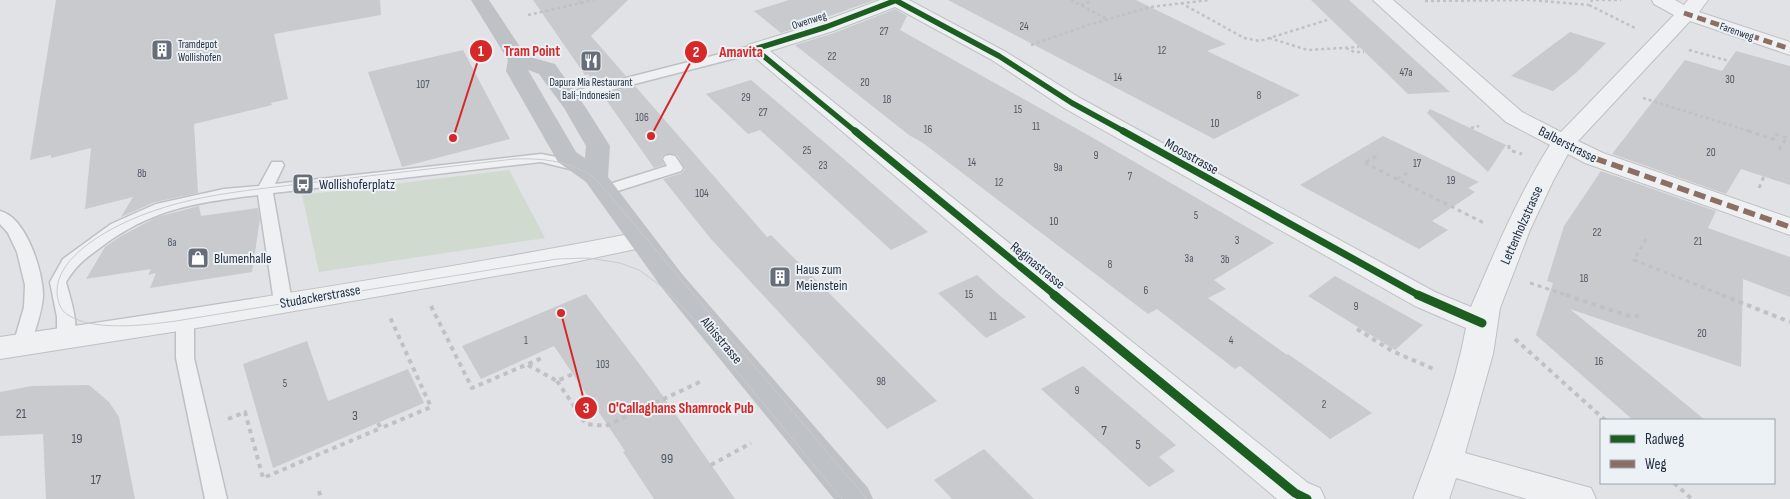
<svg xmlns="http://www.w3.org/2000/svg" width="1790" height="499" viewBox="0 0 1790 499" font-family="'Sofia Sans Condensed',sans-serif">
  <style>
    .green { fill: #d0dacf }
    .building { fill: #c8cace }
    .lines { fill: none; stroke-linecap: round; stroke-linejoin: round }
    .lane-casing { stroke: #bec0c3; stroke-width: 3 }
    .street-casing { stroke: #bec0c3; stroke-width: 2 }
    .path-far2 { stroke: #bfc1c5; stroke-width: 2.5; stroke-dasharray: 3 3; stroke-linecap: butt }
    .path-far1 { stroke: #bfc1c5; stroke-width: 3; stroke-dasharray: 4 4; stroke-linecap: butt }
    .path { stroke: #bfc1c5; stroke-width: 4; stroke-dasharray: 4.5 4.5; stroke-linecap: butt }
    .lane { fill: #eff0f2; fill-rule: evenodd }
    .street { fill: #eff0f2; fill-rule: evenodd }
    .secondary { fill: #bec1c6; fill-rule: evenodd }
    .tram { stroke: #c8cacd; stroke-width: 1 }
    .quiet-far1 { stroke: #8d6e63; stroke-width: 5; stroke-dasharray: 9 5; stroke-linecap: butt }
    .quiet { stroke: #8d6e63; stroke-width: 5.5; stroke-dasharray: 12 5.5; stroke-linecap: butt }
    .cycleway-far2-casing { stroke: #ecf1f6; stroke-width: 8 }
    .cycleway-far1-casing { stroke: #ecf1f6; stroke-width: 10 }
    .cycleway-casing { stroke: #ecf1f6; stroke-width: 12 }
    .cycleway-far2 { stroke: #1b5e20; stroke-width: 5.5 }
    .cycleway-far1 { stroke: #1b5e20; stroke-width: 7 }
    .cycleway { stroke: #1b5e20; stroke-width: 9 }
    .labels { text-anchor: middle; stroke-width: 4; stroke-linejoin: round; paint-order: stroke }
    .far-street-label { font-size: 11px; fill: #253040; stroke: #ecf1f6 }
    .number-label { font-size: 11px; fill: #4e5764 }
    .far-poi-label { font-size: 11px; fill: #253040; stroke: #ecf1f6; text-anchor: start }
    .street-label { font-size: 14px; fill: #253040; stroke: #ecf1f6 }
    .poi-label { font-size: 14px; fill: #253040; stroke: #ecf1f6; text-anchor: start }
    .near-number-label { font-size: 14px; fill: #4e5764 }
    .leader { fill: none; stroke: #d62828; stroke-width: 2 }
    .callout-dot { fill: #d62828; stroke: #ecf1f6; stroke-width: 2 }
    .mark-label { font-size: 15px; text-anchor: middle; font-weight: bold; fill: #fff }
    .callout-label { font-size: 15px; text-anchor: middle; font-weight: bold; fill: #d62828; stroke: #ecf1f6; stroke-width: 4; stroke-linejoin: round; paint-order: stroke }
  </style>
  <rect width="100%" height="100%" fill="#e0e2e5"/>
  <path class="green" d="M509,170L545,238L319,272L302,195Z"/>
  <path class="building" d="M56,0H380L381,15L274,34L288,99L271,103L272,105L194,124L198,193L155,202L121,217L133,197L85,209L91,148L51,158V155L30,160Z
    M533,0H628L591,36L626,76L595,84L588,74L585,75Z
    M789,0H875L781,33L754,11Z
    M948,0H1136L1226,44L1207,51L1300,95L1214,139Z
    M1311,0H1349L1450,92L1408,94Z
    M895,9L907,16L900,30L1095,139L1274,243L1214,280L1226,289L1208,298L1287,355L1288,354L1372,413L1330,439L1240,366L1235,369L1157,309L1148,314L923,143L909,135L795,45L834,33Z
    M1570,32L1606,43L1576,73L1553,91L1511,76Z
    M463,50L510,139L402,167L368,72Z
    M1736,51L1790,66V185L1741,169L1726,194L1612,154L1685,60L1722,71Z
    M751,80L837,153L928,232L891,250L760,130L748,134L706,94Z
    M635,86L767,237L771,235L937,401L887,429L711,239L663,179L682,173L685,169L677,155L665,154L661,158L664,165L654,168L602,94Z
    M1430,109L1506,145L1488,172L1427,113Z
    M1383,136L1479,182L1468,188L1475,192L1432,221L1448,230L1419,249L1300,185Z
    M1601,171L1716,211L1708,228L1790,257V297L1743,279L1741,367L1570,309L1705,420H1633L1536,335L1553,283L1547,281L1564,226Z
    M199,206L201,216L258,208L260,219L252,272L150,288L156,273L148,275L151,269L86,279L105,247L121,236L157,217Z
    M977,275L999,295L1026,317L986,338L938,293Z
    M1335,276L1423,325L1395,350L1308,296Z
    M586,294L653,382L735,499H654L623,452L625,451L554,346L481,379L462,346Z
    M307,341L328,401L408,369L424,403L273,468L243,364Z
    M1083,366L1176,445L1159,457L1175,471L1149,487L1041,389Z
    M89,385L109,402L119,417L135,499H46L43,434L0,436V392L32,386Z
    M984,449L1034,499H952L934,480Z"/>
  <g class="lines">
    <g class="lane-casing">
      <path id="lane" d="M755,45L761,49L759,52L580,98L573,94L575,91Z
        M541,154L577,161L585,167L583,170L578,171L541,162L273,193L292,302L289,306L283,308L277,306L274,302L258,195C197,202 151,209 101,247C85,259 77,264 66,282C70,298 81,328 72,342L66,344L60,342L57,338V317L50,282L63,259L111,224L156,204L224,189L259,186L272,162H282L284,165L275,184Z
        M670,155L675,156L683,168L681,171L605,195L600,193L597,190L600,187L667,166L663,159L665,156Z
        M0,211C27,218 43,272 43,296C42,313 35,329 31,345L28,350L22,351L16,350L13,345L24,307L25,285L17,252L8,233L0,224Z
        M185,314L191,316L194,320V358L227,499H205L176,358V320L179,316Z"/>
    </g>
    <g class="street-casing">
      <path id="street" d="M880,0H909L1006,52L1080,98L1435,292L1471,307C1495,251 1518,196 1550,145L1506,122L1373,0H1393L1522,112L1561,132L1674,15L1654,4L1652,0H1675L1684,5L1688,0H1708L1699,12L1790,42V55L1690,21L1578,141L1603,153L1790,218V235L1585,163L1568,154L1553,181L1530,230L1500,308L1493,354L1465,453L1591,488L1596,499H1527L1456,478L1449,499H1413C1434,444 1455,386 1466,328L1415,306L1064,108L992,60L895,7L833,31L770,51L1308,483L1320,488L1325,499H1277L745,49L748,45L819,23Z
        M640,232L650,234L654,240L650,246L565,264L185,330L0,359V337C214,305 428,273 640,232Z"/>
    </g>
    <path class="path-far2" d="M1071,0L1107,19
      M1425,1L1531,0L1589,5L1592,0H1621
      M581,3L594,0
      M1181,3L1244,38L1260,41L1327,20
      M1081,5L1092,1
      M1589,5L1635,28
      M528,15L581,3L578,0
      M1269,38L1308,50L1359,47
      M1031,45L1088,25L1150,7L1209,0
      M1346,48L1354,52H1364
      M1689,50L1729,61
      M1643,98L1752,132
      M1471,128L1479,126"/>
    <path class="path-far1" d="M1748,131L1773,139L1775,134L1790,139
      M1509,145V150L1522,154
      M1779,150L1786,138
      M1366,162L1378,155
      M1365,163L1486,224
      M1397,179L1411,171
      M1759,188L1764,176
      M1646,239L1634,260L1725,296
      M1530,283L1569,296"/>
    <path class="path" d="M1566,295L1629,316H1639
      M1722,295L1790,322
      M431,306L472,388L542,358
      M1357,329L1392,351L1436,370
      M1515,339L1605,420
      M528,365L557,381L573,374
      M557,381L586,424L606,426L702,381
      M228,419L245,412L263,478L381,428
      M378,423L381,428L431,407L389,315
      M711,465L751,443
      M1674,483L1692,499
      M319,491L321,499"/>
    <use href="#lane" class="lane"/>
    <use href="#street" class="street"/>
    <path class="secondary" d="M471,0H489L526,56L555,64L586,108L610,146L608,177L682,274L868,488L873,499H834L662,288L586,182L558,162L506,71L508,60ZM528,70L539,74L564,108L586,146L585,158L576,152Z"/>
    <path class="tram" d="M842,499L692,317L661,286L639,270L620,263L589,258L557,259L176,321C146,325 95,332 68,315C60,310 58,302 57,293C55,255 115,225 145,214C197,194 253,190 308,183C377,175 445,167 514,159C544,158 570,161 595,178L867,499"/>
    <path class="quiet-far1" d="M1684,13L1790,49"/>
    <path class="quiet" d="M1564,142L1594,158L1790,227"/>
    <g class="cycleway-far2-casing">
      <path id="cycleway-far2" d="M895,0L999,56L1072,103L1125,132
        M755,49L856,132
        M755,49L826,27L897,0"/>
    </g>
    <g class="cycleway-far1-casing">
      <path id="cycleway-far1" d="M855,131L1056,296
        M1123,131L1420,296"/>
    </g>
    <g class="cycleway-casing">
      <path id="cycleway" d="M1054,295L1295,493L1307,499
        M1418,295L1482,323"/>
    </g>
    <use href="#cycleway-far2" class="cycleway-far2"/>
    <use href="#cycleway-far1" class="cycleway-far1"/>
    <use href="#cycleway" class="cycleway"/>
  </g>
  <defs>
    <g id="building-square" transform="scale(1.125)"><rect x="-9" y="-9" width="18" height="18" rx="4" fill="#666e7a" stroke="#ecf1f6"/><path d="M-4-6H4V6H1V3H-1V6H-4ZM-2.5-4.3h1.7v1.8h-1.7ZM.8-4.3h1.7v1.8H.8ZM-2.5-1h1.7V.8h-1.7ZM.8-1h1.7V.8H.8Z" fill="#fff"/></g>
    <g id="restaurant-square" transform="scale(1.125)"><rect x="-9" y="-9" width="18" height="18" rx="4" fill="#666e7a" stroke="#ecf1f6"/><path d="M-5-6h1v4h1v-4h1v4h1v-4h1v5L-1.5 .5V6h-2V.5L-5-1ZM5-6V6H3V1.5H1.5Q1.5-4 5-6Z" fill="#fff"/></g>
    <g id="bus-square" transform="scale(1.125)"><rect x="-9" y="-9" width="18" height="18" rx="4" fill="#666e7a" stroke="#ecf1f6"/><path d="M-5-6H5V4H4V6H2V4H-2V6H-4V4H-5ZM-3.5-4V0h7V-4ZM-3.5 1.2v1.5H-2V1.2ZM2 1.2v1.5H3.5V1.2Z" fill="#fff"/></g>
    <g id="shop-square" transform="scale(1.125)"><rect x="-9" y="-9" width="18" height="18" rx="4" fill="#666e7a" stroke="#ecf1f6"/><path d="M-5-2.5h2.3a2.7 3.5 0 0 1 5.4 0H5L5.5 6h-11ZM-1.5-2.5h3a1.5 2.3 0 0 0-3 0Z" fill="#fff"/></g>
  </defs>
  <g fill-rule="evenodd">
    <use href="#building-square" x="162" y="50"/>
    <use href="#restaurant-square" x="591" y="61"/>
    <use href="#bus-square" x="303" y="184"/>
    <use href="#shop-square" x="198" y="258"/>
    <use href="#building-square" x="780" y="277"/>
  </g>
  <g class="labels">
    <g class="far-street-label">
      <text transform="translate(809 20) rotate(-18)" y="4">Owenweg</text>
      <text transform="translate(1737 31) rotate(19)" y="4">Farenweg</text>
    </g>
    <g class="number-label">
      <text x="1024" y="30">24</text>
      <text x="884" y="35">27</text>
      <text x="1162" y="54">12</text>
      <text x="832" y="60">22</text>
      <text x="1406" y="76">47a</text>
      <text x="1118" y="81">14</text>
      <text x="1730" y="83">30</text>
      <text x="865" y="86">20</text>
      <text x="423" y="88">107</text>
      <text x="1259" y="99">8</text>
      <text x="746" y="101">29</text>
      <text x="887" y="103">18</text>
      <text x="1018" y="113">15</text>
      <text x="763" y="116">27</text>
      <text x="642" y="121">106</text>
      <text x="1215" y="127">10</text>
      <text x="1036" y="130">11</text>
      <text x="928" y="133">16</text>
      <text x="807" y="154">25</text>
      <text x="1711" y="156">20</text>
      <text x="1096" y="159">9</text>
      <text x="972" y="166">14</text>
      <text x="1417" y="167">17</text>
      <text x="823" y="169">23</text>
      <text x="1058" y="171">9a</text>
      <text x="142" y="177">8b</text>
      <text x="1130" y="180">7</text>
      <text x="1451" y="184">19</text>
      <text x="999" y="186">12</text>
      <text x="702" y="197">104</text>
      <text x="1196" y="219">5</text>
      <text x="1054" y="225">10</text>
      <text x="1597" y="236">22</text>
      <text x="1237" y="244">3</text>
      <text x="1698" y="245">21</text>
      <text x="172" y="246">8a</text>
      <text x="1189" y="262">3a</text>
      <text x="1225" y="263">3b</text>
      <text x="1110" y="268">8</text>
      <text x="1584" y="282">18</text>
      <text x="1146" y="294">6</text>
      <text x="969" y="298">15</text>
      <text x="1356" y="310">9</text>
      <text x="993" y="320">11</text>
      <text x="1702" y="337">20</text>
      <text x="526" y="344">1</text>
      <text x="1231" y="344">4</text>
      <text x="1599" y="365">16</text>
      <text x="603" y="368">103</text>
      <text x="881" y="385">98</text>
      <text x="285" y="387">5</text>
      <text x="1077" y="394">9</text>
      <text x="1324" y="408">2</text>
    </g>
    <g class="far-poi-label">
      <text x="178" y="48">Tramdepot<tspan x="178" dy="13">Wollishofen</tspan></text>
      <text x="591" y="86" text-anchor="middle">Dapura Mia Restaurant<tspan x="591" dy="13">Bali-Indonesien</tspan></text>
    </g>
    <g class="street-label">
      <text transform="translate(1568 144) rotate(27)" y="5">Balberstrasse</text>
      <text transform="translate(1192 156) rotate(29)" y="5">Moosstrasse</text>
      <text transform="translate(1521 225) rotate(-66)" y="5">Lettenholzstrasse</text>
      <text transform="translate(1038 265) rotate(39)" y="5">Reginastrasse</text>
      <text transform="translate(320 296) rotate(-10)" y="5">Studackerstrasse</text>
      <text transform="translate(722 340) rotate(50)" y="5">Albisstrasse</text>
    </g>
    <g class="poi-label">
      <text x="319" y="189">Wollishoferplatz</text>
      <text x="214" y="263">Blumenhalle</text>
      <text x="796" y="274">Haus zum<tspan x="796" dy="16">Meienstein</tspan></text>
    </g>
    <g class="near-number-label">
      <text x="21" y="418">21</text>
      <text x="355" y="420">3</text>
      <text x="1104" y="435">7</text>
      <text x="77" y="443">19</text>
      <text x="1138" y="449">5</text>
      <text x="667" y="463">99</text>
      <text x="96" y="484">17</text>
    </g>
  </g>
  <path class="leader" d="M453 138L481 51M651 136L696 52M561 313L586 408"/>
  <g class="callout-dot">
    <circle cx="453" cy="138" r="5"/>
    <circle cx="651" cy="136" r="5"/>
    <circle cx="561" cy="313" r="5"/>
    <circle cx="481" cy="51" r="12"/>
    <circle cx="696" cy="52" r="12"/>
    <circle cx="586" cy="408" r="12"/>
  </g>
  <g class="mark-label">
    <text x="481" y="56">1</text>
    <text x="696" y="57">2</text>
    <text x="586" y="413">3</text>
  </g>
  <g class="callout-label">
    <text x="532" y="56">Tram Point</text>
    <text x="741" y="57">Amavita</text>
    <text x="681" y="413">O'Callaghans Shamrock Pub</text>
  </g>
  <rect x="1600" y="419" width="175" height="65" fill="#ecf1f6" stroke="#9ca4ad"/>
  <rect x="1610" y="435" width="25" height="8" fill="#1b5e20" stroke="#9ca4ad"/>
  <text x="1645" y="444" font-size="15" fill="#253040">Radweg</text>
  <rect x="1610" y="460" width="25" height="8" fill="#8d6e63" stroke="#9ca4ad"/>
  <text x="1645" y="469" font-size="15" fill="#253040">Weg</text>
</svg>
